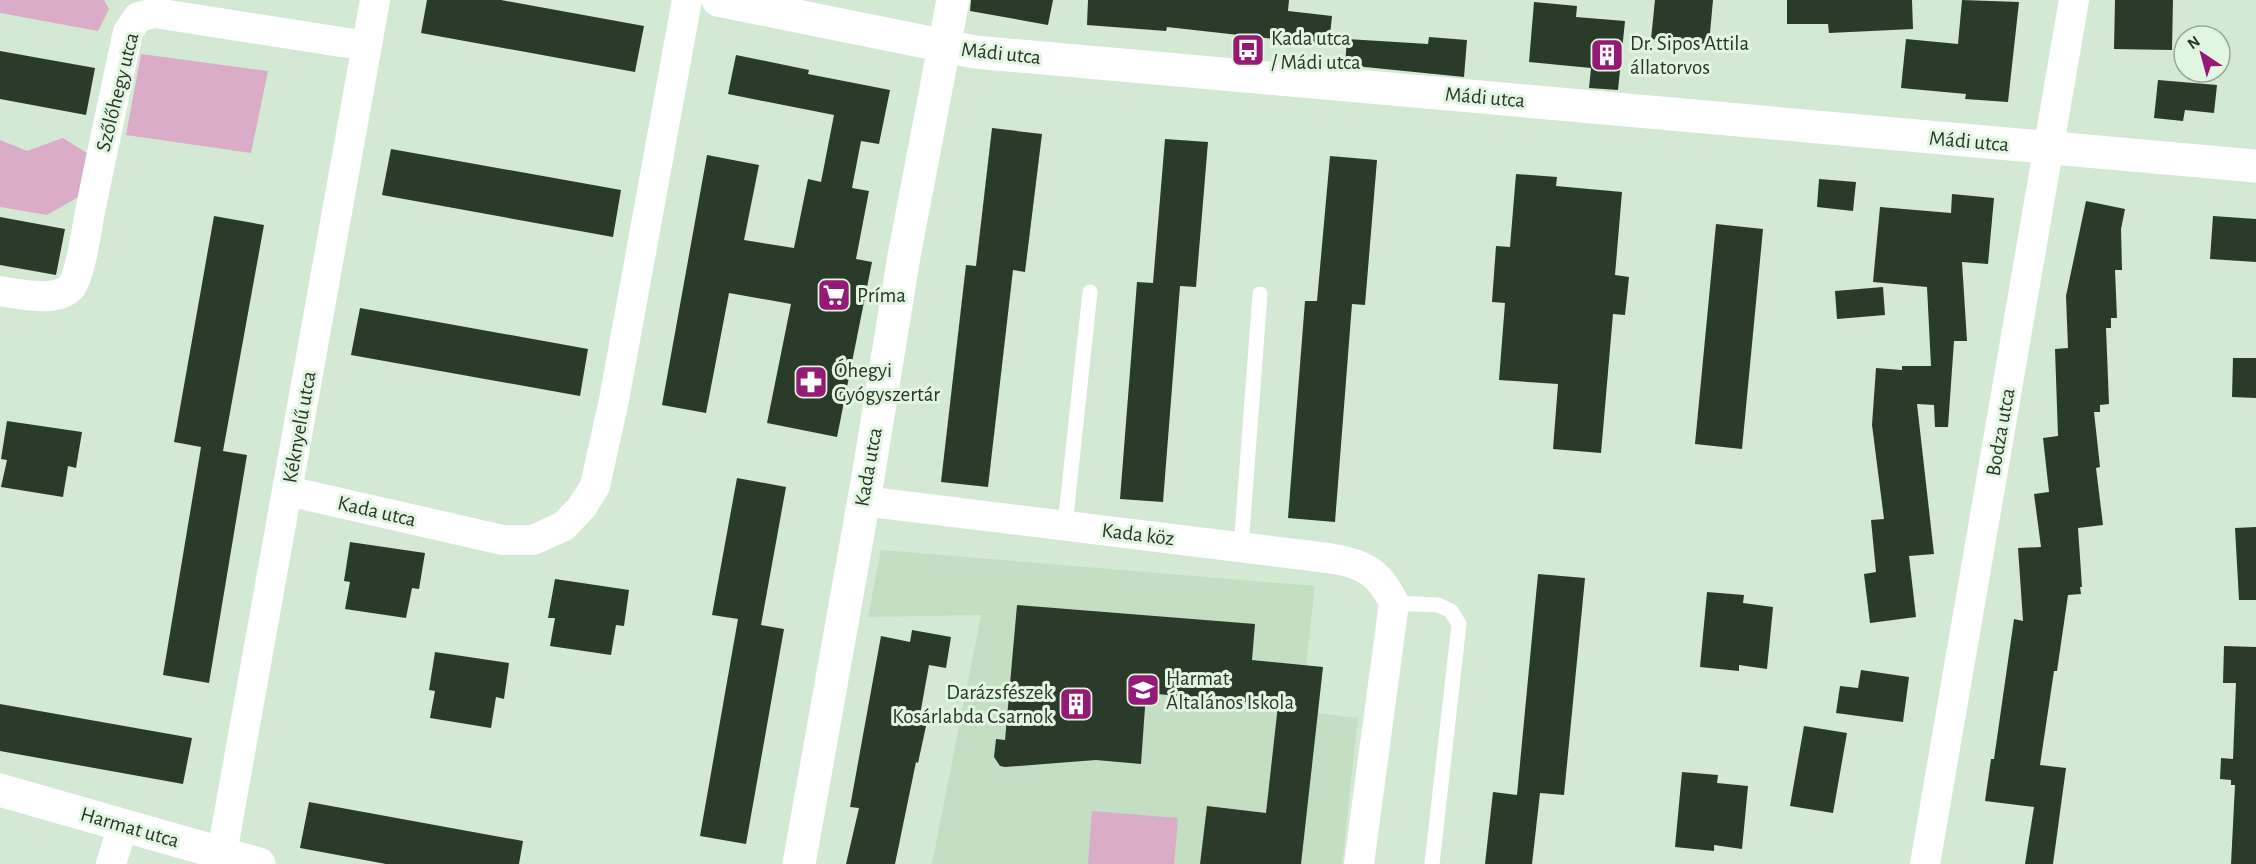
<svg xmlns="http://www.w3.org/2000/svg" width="2256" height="864" viewBox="0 0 2256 864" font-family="'Alegreya Sans',sans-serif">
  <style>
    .built { fill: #c3dec3 }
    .green { fill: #daacc8 }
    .building { fill: #2a3b2a }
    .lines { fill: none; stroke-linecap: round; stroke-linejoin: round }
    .service { stroke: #fff; stroke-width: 15 }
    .minor { stroke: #fff; stroke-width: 30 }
    .tertiary { stroke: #fff; stroke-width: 33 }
    .labels { text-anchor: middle; stroke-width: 6; stroke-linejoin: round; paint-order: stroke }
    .poi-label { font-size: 21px; fill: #2b332b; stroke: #e0f6e0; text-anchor: start }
    .street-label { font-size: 21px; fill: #2b332b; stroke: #e0f6e0 }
  </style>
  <rect width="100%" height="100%" fill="#d3e9d3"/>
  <path class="built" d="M881,550L1315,586L1306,665L1323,667L1318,713L1358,718L1342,864H932L981,615L868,617Z"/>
  <path class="green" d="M0,0H104L109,9L98,31L0,13Z
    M141,54L268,71L251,153L126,135Z
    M63,138L87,153V192L47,215L0,207V140L27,151Z
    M1092,811L1178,818L1174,864H1088Z"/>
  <path class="building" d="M427,0H501L644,26L635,72L421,33Z
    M971,0H1053L1048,25L970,11Z
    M1088,0H1289L1288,11L1332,16L1329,45L1167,27L1166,31L1087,25Z
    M1655,0H1713L1709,44L1651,39Z
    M1787,0H1912L1913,29L1829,33L1828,24H1787Z
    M1962,0L2019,2L2008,102L1965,99L1966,94L1901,88L1906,39L1958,44Z
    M2115,0H2173L2172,50L2114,49Z
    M1534,2L1577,6L1576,17L1625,21L1618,90L1589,88L1591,68L1529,62Z
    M1429,37L1467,40L1464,77L1345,65L1347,39L1428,44Z
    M0,51L95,68L86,115L0,99Z
    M736,55L809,70L808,74L890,90L879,144L861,141L852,188L869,191L856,259L872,262L837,437L767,423L791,304L729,293L706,413L662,405L707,155L759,165L744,240L794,248L808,179L821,182L834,115L728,94Z
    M2158,80L2217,85L2214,113L2185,110L2183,121L2154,118Z
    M992,128L1042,134L1025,272L1013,270L988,487L941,482L966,265L976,266Z
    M1165,139L1208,142L1196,287L1180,286L1163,502L1120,499L1137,282L1153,283Z
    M391,149L621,190L613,237L382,195Z
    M1330,156L1377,160L1365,305L1352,304L1335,522L1288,518L1305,301H1317Z
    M1516,174L1557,177L1556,186L1622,192L1615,275L1629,277L1625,315L1613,314L1601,453L1553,449L1558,384L1499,380L1505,303L1492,302L1496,246L1510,247Z
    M1819,179L1856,182L1853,211L1817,207Z
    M1952,194L1994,198L1988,264L1962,262L1967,341H1954L1948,427H1935L1934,405L1917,404L1934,554L1909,556L1916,617L1870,623L1864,574L1876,572L1871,520L1884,519L1872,425L1876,368L1902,370V366H1931L1927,287L1873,282L1880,207L1951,213Z
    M2086,201L2125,209L2121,229L2122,270H2115L2117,318H2111V328H2106L2109,404L2100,405V412H2094L2100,467L2096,468L2103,525L2078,528L2082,587H2080L2081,594L2068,595L2057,671H2054L2040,765L2066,768L2053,864H2025L2034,807L1985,801L1991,759H1994L2014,619L2023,621L2018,548L2041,547L2034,494L2049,492L2043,438L2058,436L2055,349L2068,348L2066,296Z
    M214,216L264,225L223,451L247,455L209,683L163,675L201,447L174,442Z
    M2213,216L2256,219V262L2210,259Z
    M0,217L65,229L56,275L0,265Z
    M1716,224L1763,229L1742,449L1695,444Z
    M1883,287L1885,315L1837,319L1835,291Z
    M360,308L588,349L580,396L351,355Z
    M2233,358H2256V398L2232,397Z
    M7,421L82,432L76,468L68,466L63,497L1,487L7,460L1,459Z
    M737,478L786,487L761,625L784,629L746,844L700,836L738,619L712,615Z
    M2256,527V600H2239L2235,528Z
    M350,542L425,553L419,589L412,588L406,618L345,609L350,582L344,581Z
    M1538,574L1585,578L1564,795L1540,793L1532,864H1485L1493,792L1517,795Z
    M555,579L629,590L624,626L616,625L611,655L550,646L555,618H548Z
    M1707,592L1744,595L1743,603L1773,607L1767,669L1739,665V671L1700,667Z
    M1017,605L1255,624L1252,660L1323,667L1301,864H1200L1207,806L1266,813L1278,705L1146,693L1141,764L1096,760L1005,767L1000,766L994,757L996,739L1005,740Z
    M912,630L951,637L946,668L929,665L920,715L928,717L918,763L916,762L895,864H846L859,808L850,807L881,636L910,642Z
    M2224,646L2256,647V864H2231L2235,785H2231V780L2220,779L2221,758L2233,759L2236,683H2223Z
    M435,652L509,663L504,699L496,697L491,728L430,718L435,691L429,690Z
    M1861,670L1909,677L1903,722L1836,713L1840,686L1858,688Z
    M0,704L192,738L183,784L0,751Z
    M1804,726L1847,733L1833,813L1790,806Z
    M1682,772L1718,775L1717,783L1748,786L1742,849L1714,845V851L1675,847Z
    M309,802L523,841L519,864H386L300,848Z"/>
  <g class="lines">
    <path class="service" d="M1065,525L1090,292
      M1241,547L1260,294
      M1394,603L1438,605L1451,611L1459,624L1432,864"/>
    <path class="minor" d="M0,291C18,294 57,303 71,287C80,277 87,227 90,212C102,152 115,92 128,32L138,17L155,13L367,46
      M288,491L503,540H533L564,526L582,507L595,486L614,400L687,0
      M863,501L1328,558C1362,563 1379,571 1394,603L1359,864
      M222,853L375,0
      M111,864L123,825
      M1925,864L2074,0"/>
    <path class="tertiary" d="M718,0L975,52L2256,166
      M0,790L259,864
      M799,864L868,477L904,256L953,0"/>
  </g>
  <defs>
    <g id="bus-square" transform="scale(1.725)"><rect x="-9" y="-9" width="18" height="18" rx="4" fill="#951a75" stroke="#e0f6e0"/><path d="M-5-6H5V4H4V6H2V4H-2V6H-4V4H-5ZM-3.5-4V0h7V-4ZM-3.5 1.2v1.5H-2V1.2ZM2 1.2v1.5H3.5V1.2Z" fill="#fff"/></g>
    <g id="building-square" transform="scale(1.725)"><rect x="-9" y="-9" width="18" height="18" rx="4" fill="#951a75" stroke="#e0f6e0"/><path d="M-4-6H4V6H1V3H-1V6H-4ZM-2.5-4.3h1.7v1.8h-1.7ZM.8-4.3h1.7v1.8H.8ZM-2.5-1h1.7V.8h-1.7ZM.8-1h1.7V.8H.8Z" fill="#fff"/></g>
    <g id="supermarket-square" transform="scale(1.725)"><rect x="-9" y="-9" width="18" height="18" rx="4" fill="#951a75" stroke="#e0f6e0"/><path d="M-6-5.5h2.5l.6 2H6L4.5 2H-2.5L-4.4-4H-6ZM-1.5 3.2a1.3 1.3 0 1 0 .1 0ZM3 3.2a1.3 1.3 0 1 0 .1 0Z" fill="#fff"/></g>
    <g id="pharmacy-square" transform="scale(1.725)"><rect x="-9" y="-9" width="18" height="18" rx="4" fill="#951a75" stroke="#e0f6e0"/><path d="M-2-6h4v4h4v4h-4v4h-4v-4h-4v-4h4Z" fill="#fff"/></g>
    <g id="school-square" transform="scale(1.725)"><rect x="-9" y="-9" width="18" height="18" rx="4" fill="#951a75" stroke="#e0f6e0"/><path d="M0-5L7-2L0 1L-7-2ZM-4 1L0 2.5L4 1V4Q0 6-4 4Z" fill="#fff"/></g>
  </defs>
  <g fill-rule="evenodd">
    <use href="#bus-square" x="1248" y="50"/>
    <use href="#building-square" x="1607" y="55"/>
    <use href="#supermarket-square" x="834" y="295"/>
    <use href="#pharmacy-square" x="811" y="382"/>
    <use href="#school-square" x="1143" y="690"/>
    <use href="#building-square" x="1076" y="704"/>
  </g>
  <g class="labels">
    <g class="poi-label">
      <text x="1271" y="45">Kada utca<tspan x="1271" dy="24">/ Mádi utca</tspan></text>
      <text x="1630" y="50">Dr. Sipos Attila<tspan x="1630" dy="24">állatorvos</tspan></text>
      <text x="857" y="302">Príma</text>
      <text x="834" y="377">Óhegyi<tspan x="834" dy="24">Gyógyszertár</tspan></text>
      <text x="1166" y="685">Harmat<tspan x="1166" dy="24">Általános Iskola</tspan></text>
      <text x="1053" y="699" text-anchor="end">Darázsfészek<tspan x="1053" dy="24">Kosárlabda Csarnok</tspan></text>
    </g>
    <g class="street-label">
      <text transform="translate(1001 53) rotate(6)" y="7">Mádi utca</text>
      <text transform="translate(117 92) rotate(-76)" y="7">Szőlőhegy utca</text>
      <text transform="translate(1485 97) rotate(5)" y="7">Mádi utca</text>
      <text transform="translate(1969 141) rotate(5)" y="7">Mádi utca</text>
      <text transform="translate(299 427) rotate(-80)" y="7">Kéknyelű utca</text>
      <text transform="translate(2000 432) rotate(-80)" y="7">Bodza utca</text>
      <text transform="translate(868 467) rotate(-80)" y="7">Kada utca</text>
      <text transform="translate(377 511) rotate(13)" y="7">Kada utca</text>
      <text transform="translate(1138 534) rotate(7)" y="7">Kada köz</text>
      <text transform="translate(130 827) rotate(16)" y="7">Harmat utca</text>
    </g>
  </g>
  <g transform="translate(2202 54) rotate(324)"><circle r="28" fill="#e0f6e0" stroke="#98a898" stroke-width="1.5"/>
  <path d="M0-4.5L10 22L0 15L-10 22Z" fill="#951a75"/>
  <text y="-9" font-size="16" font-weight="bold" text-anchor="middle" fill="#2b332b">N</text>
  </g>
</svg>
